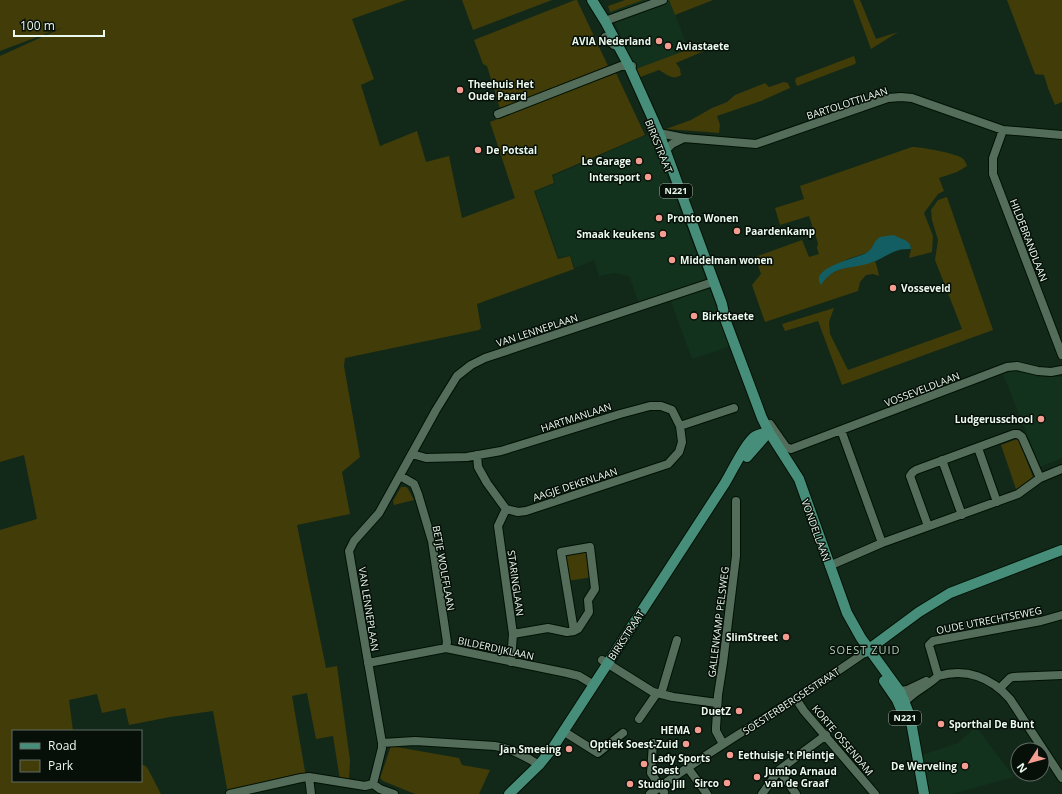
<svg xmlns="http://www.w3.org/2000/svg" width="1062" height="794" viewBox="0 0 1062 794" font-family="'Open Sans',sans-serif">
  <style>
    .built { fill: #13321d }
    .green { fill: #423c09 }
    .water { fill: #125e63 }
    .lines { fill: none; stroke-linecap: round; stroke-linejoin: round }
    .minor-casing { stroke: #001104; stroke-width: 10 }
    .major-casing { stroke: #001104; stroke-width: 12 }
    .minor { stroke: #546d5a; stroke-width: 8 }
    .major { stroke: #478e7a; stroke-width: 10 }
    .poi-dot { fill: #f59c91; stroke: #060f08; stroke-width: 1.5 }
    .labels { text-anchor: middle; stroke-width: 3; stroke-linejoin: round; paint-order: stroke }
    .shield { fill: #060f08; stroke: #a6b3a8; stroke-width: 1 }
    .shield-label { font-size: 9px; font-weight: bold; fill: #eaf9ed }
    .poi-label { font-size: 10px; font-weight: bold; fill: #eaf9ed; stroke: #060f08; text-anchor: start }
    .street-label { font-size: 10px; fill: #eaf9ed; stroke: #060f08 }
    .neighbourhood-label { font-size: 11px; letter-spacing: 1px; fill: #b1cdb7; stroke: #060f08 }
  </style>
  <rect width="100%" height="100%" fill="#122919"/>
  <path class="built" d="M643,0H669L689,50L636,69L610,12Z
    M651,133L731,346L692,359L669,296L640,305L629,276L614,273L599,276L594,260L575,268L570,255L559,258L535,191L555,184L553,176Z
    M1019,369L1037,376L1045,377H1062V458L1040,467L1003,374Z
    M976,727L1014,777L952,794H930L922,755L958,743Z"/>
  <path class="green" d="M0,0H406L352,19L374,79L361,85L380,146L417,131L426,162L449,156L462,218L515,198L490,122L616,73L645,135L552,175L554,183L534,191L558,259L570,256L574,269L477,304L481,328L479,330L345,358L344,366L360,457L342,472L350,514L297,525L326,668L337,666L350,760L349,780H340L333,736L316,739L307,693L292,696L306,777L228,794L213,711L170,717L129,725L125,708L102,713L97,694L69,700L73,731H13V781H141V765C145,765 146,766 148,769L161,794H0V530L37,519L24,455L0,462V56L64,27L0,51Z
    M462,0H552L473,30Z
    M575,0H577L608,66L500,109L487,66L483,64L474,40Z
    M625,0H643L610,12L608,6Z
    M669,0H713L675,15Z
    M853,0H860L876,39L898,32L871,49Z
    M1007,0H1062V102L1055,105L1048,88L1044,75L1035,74Z
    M703,44L705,50L704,51L676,63L680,69L681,75C673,81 666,74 659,70L640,77L636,69Z
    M854,56L856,62L855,64L797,86L795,81L796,78Z
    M784,82L788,83L790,88L761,101L717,116L720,125L719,133L666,129L691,120L712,108L727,102L735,95L765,83L769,87Z
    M912,147C921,147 955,153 962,158C965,160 966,163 967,166L957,172L939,178L944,191L938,194L924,213L933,236L932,252L909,258L911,249L910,244L876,241L870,251L866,253L848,259L826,270V277C834,272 841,268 850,266C858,264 866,264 875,261L877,267L879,276L873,274L866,275L860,282L858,291L765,322L752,285L761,274L755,257L802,240L809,257L819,254L817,248L818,243L809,216L780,225L775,208L804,199L800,186Z
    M947,197L993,330L842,385L818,321L785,331L782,324L834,308L829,322L830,334L848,370L962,329L935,260L938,240L932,220L931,210L938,200Z
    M1017,439L1019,441L1033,477L1017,492L1001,445Z
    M401,487H406L408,489L414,500L394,505L393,501Z
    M588,549L593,577L567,581L563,554Z
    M391,746L459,758L462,765L490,770L479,794H415L383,781L380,778Z"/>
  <path class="water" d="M893,235L905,240L910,244L911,249C891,248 887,258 870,263C849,270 835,264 821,285C808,268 857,258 866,253C873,250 873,241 880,237C884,236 889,236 893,235Z"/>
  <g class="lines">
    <g class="minor-casing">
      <path id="minor" d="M605,21L663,0
        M605,37C610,41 613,48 620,45
        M498,114L621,66H632
        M1003,130L993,158V174L1062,355
        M659,133L684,138L756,144L888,98L901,97L912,98L1003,130L1062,135
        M666,150L672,144L684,138
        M770,424L786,447L791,449L1007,367L1017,366L1038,371L1051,372L1062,370
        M680,426L734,408
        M841,430L882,543
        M978,448L997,502
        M412,454L426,458L467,457L501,451L620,414L650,406H661L672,410L680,426L682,442L679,452L668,464L526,511L518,512L506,509L487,483L478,467L477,455
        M942,460L962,515
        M400,476L414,484L418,494L432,541L447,642L446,648
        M506,509L498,526L513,634L511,662
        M928,526L910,476L913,472L916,470L1014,434H1018L1022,437L1040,478
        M829,566L882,543L1018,494L1040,478L1062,469
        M1062,615L1041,621L933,641L929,645L938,676C966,668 991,677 1010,699L1062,778
        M513,634L548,628L567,632L574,631L561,552L590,547L595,589L588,600L589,612L578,629L574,631
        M602,660L653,692L673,697L717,703
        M368,663L446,648L567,673L579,676L594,685
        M1000,688L1010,678L1013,677L1062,675
        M900,691L907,690L926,681
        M661,694L677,640
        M796,699L804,711L875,794
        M905,702C914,691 928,686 938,676
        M639,719L657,693
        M563,731L598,753L623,733
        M382,743L415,741L495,746C509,748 527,757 539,765
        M653,743L651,773L664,792
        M723,744L716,731V728L718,695L723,663L736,556V501
        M688,768L707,794
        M779,770L796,794
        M309,777L311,794
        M373,784L382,748V743L349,551L354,541L379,513L436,410L457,376L471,365L485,358L713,282
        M230,794L301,778L309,777L365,786L373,784L380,789L394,794
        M650,794C719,743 795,702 864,653
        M762,794L779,770L826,735"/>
    </g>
    <g class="major-casing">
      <path id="major" d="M592,0L605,21L629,66L659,133L722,304L725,319L762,418L769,432L799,479L847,613L861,638L901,693L910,716L924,794
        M747,457L768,433
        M865,652L919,612L950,593L1062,550
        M884,681L897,700L903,714
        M509,794L539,765L552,749L725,483C732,472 744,445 754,437C758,434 764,433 769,432"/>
    </g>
    <use href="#minor" class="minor"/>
    <use href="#major" class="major"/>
  </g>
  <g class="poi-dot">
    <circle cx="659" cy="41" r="4"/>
    <circle cx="668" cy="46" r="4"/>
    <circle cx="460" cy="90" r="4"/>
    <circle cx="478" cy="150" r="4"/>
    <circle cx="639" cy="161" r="4"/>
    <circle cx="648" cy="177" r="4"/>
    <circle cx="659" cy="218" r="4"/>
    <circle cx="737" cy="231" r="4"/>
    <circle cx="663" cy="234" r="4"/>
    <circle cx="672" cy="260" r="4"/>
    <circle cx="893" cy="288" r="4"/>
    <circle cx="694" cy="316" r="4"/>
    <circle cx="1041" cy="419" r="4"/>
    <circle cx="786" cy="637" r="4"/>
    <circle cx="739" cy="711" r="4"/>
    <circle cx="941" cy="724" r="4"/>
    <circle cx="698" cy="730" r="4"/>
    <circle cx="686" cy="744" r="4"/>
    <circle cx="569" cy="749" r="4"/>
    <circle cx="730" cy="755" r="4"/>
    <circle cx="644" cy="764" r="4"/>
    <circle cx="965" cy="766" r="4"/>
    <circle cx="757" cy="777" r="4"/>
    <circle cx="727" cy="783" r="4"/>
    <circle cx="630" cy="784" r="4"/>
  </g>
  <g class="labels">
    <g class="shield">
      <rect x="660" y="184" width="32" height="14" rx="3"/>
      <rect x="889" y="711" width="32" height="14" rx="3"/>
    </g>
    <g class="shield-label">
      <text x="676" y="194">N221</text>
      <text x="905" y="721">N221</text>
    </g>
    <g class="poi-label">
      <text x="651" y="45" text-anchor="end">AVIA Nederland</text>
      <text x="676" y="50">Aviastaete</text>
      <text x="468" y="88">Theehuis Het<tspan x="468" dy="12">Oude Paard</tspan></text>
      <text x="486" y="154">De Potstal</text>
      <text x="631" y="165" text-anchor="end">Le Garage</text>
      <text x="640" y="181" text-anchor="end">Intersport</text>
      <text x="667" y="222">Pronto Wonen</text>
      <text x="745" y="235">Paardenkamp</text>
      <text x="655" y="238" text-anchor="end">Smaak keukens</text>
      <text x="680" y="264">Middelman wonen</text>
      <text x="901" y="292">Vosseveld</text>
      <text x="702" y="320">Birkstaete</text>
      <text x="1033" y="423" text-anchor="end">Ludgerusschool</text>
      <text x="778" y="641" text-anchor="end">SlimStreet</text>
      <text x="731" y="715" text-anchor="end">DuetZ</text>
      <text x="949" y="728">Sporthal De Bunt</text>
      <text x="690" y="734" text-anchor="end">HEMA</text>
      <text x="678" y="748" text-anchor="end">Optiek Soest-Zuid</text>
      <text x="561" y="753" text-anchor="end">Jan Smeeing</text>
      <text x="738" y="759">Eethuisje 't Pleintje</text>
      <text x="652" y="762">Lady Sports<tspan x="652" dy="12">Soest</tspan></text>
      <text x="957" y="770" text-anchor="end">De Werveling</text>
      <text x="765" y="775">Jumbo Arnaud<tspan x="765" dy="12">van de Graaf</tspan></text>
      <text x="719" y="787" text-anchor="end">Sirco</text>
      <text x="638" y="788">Studio Jill</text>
    </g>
    <g class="street-label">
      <text transform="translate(847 103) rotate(-18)" y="4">BARTOLOTTILAAN</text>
      <text transform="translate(659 146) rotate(68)" y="4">BIRKSTRAAT</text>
      <text transform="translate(1029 240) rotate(69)" y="4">HILDEBRANDLAAN</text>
      <text transform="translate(537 330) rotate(-18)" y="4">VAN LENNEPLAAN</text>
      <text transform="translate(922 389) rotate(-21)" y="4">VOSSEVELDLAAN</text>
      <text transform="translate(576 417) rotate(-18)" y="4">HARTMANLAAN</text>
      <text transform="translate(575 484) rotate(-18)" y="4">AAGJE DEKENLAAN</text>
      <text transform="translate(816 530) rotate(70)" y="4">VONDELLAAN</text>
      <text transform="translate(444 568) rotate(80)" y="4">BETJE WOLFFLAAN</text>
      <text transform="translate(516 583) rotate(82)" y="4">STARINGLAAN</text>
      <text transform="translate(369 609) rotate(81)" y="4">VAN LENNEPLAAN</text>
      <text transform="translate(989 620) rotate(-11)" y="4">OUDE UTRECHTSEWEG</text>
      <text transform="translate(718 622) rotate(-83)" y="4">GALLENKAMP PELSWEG</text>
      <text transform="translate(626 635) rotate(-57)" y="4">BIRKSTRAAT</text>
      <text transform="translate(496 648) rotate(12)" y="4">BILDERDIJKLAAN</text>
      <text transform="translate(791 701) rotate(-33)" y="4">SOESTERBERGSESTRAAT</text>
      <text transform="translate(843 740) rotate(50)" y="4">KORTE OSSENDAM</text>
    </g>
    <g class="neighbourhood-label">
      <text x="865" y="654">SOEST ZUID</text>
    </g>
  </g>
  <rect x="12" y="730" width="130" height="52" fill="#060f08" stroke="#616d64"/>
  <rect x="20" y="743" width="20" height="6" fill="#478e7a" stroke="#616d64"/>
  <text x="48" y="750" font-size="12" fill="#eaf9ed">Road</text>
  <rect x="20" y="760" width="20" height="12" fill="#423c09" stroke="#616d64"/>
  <text x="48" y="770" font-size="12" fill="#eaf9ed">Park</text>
  <g transform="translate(1030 762) rotate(234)"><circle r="19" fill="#060f08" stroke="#616d64"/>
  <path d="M0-3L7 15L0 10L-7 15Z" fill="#f59c91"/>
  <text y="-6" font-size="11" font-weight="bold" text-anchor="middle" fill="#eaf9ed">N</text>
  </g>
  <path d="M14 30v6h90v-6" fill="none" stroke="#eaf9ed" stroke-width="2"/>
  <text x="20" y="30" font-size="12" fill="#eaf9ed" stroke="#060f08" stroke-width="3" paint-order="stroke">100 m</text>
</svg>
